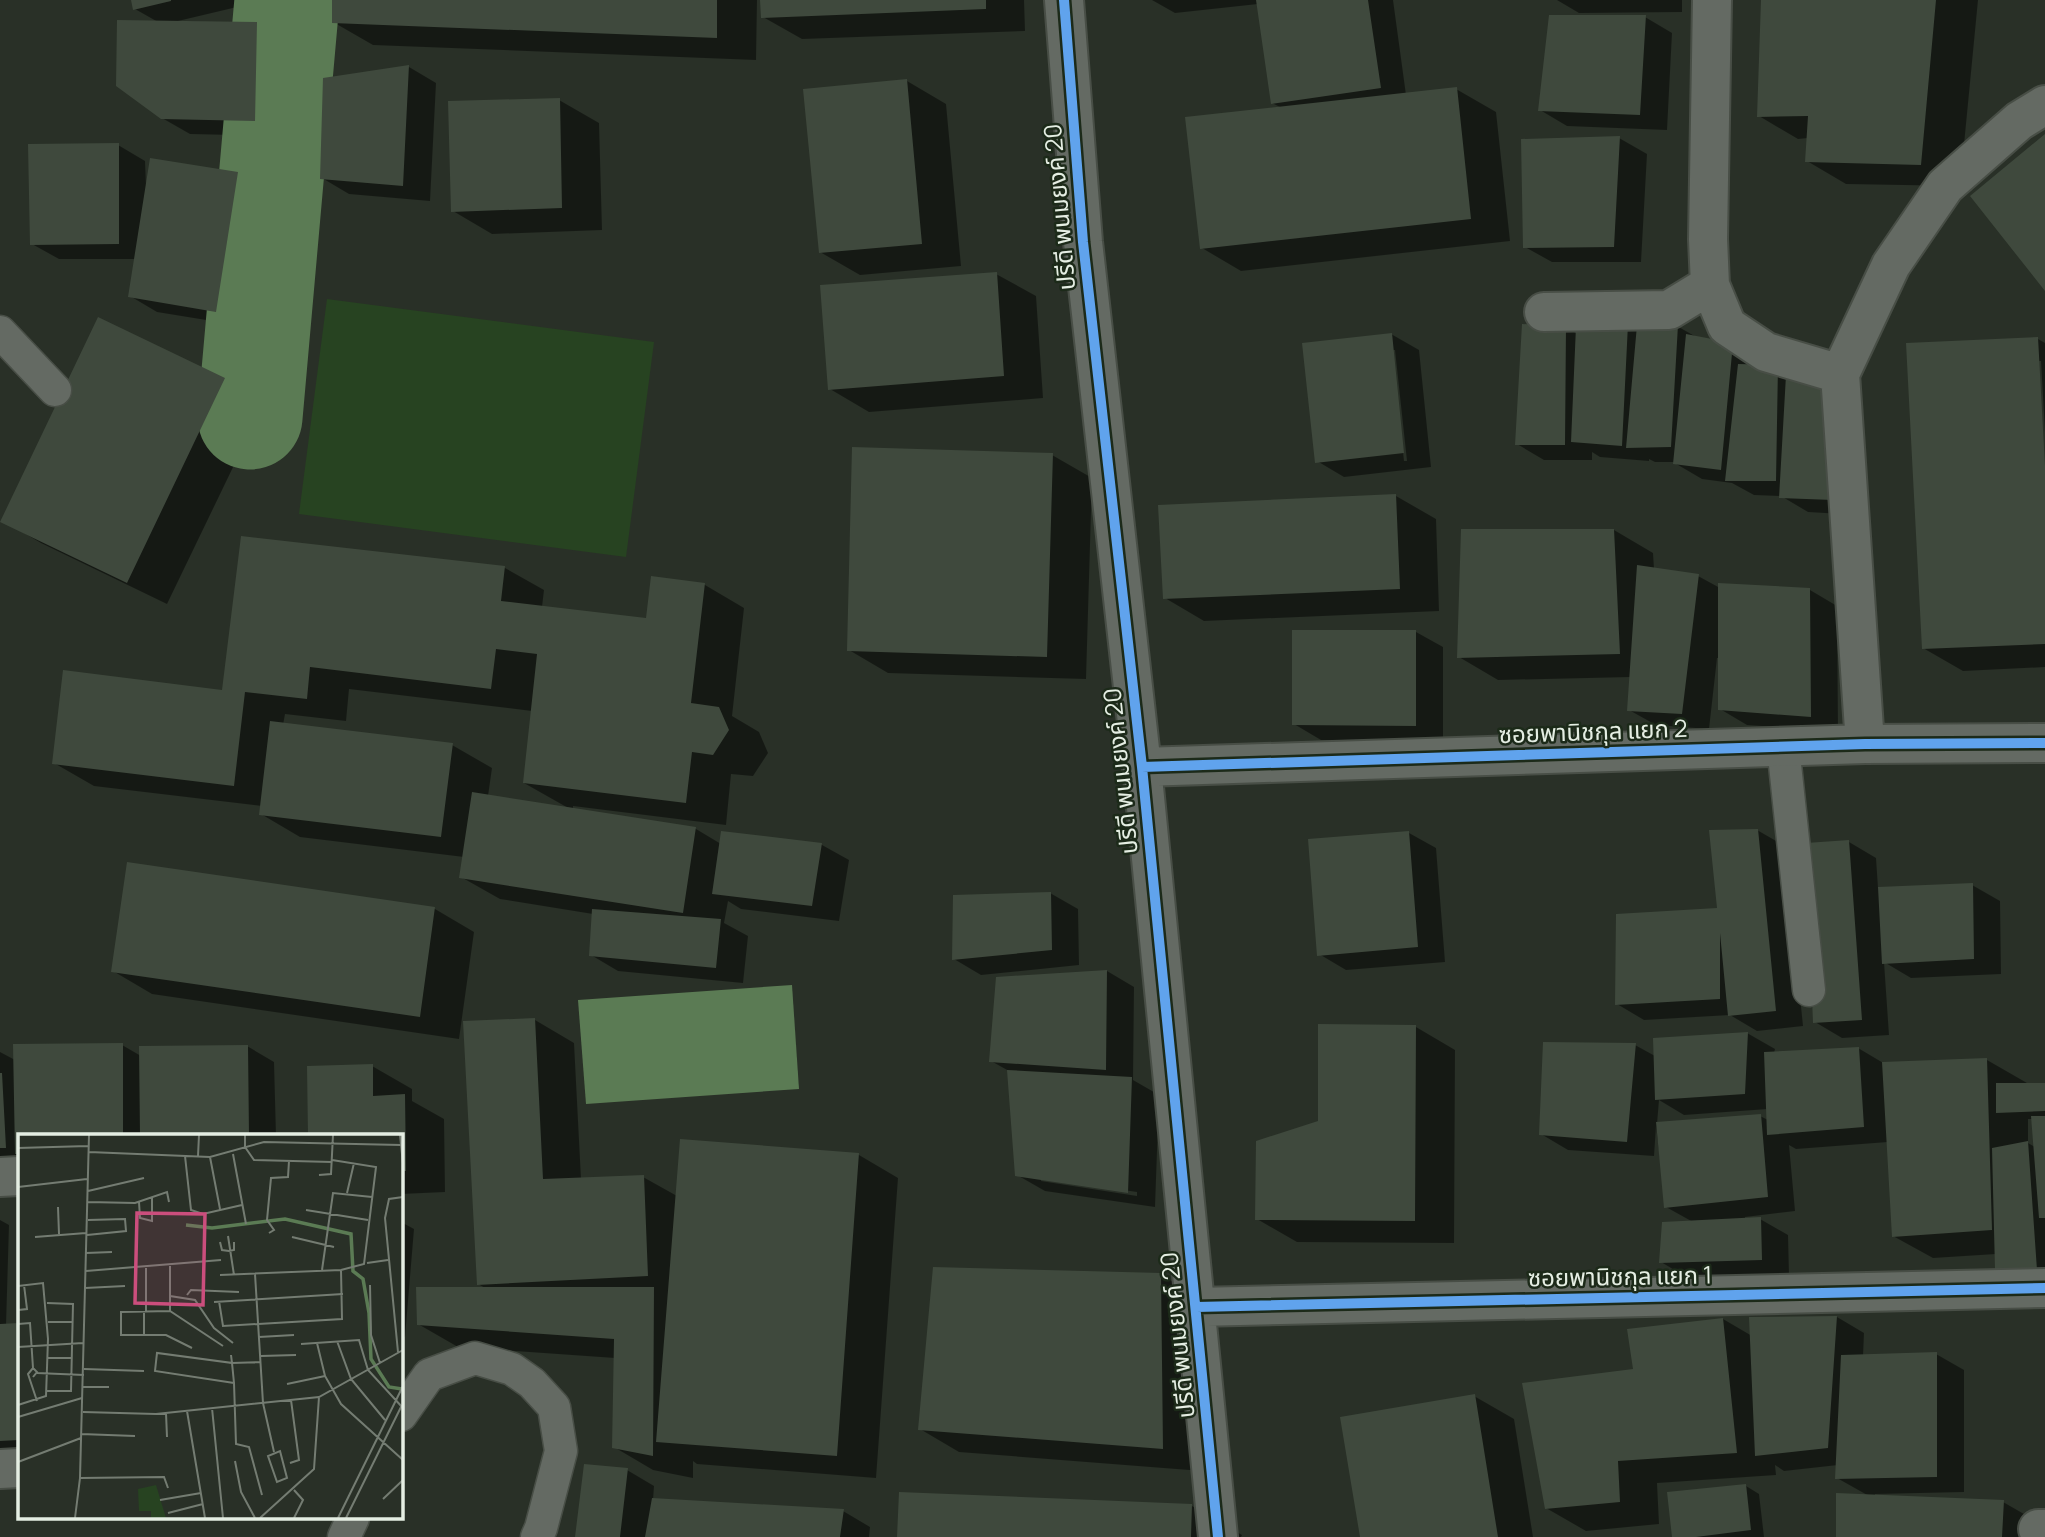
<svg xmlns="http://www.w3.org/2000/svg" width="2045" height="1537" viewBox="0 0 2045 1537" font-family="Manrope,'Noto Sans Thai',sans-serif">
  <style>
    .green { fill: #274321 }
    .water { fill: #5b7b54 }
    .shadow { fill: #0007; fill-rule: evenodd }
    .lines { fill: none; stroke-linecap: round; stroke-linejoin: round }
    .river { stroke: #5b7b54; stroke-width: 105 }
    .building { fill: #3f493d }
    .service-casing { stroke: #484e46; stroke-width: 35 }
    .minor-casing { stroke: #484e46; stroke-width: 42 }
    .service { stroke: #646a63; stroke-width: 32 }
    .minor { stroke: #646a63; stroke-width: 38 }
    .cycleway-casing { stroke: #1c2a19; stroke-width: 15 }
    .cycleway { stroke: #60a3ed; stroke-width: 10 }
    .labels { text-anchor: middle; stroke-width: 5; stroke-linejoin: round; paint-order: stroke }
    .street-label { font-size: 24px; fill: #e5eee3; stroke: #1c2a19 }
    .inset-river { fill: none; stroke: #5b7b54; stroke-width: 3.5 }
    .inset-road { fill: none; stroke: #747c72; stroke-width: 2 }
    .view { fill: #cb4e7d; fill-opacity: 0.15; stroke: #cb4e7d; stroke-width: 3.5 }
    .inset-edge { fill: none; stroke: #e5eee3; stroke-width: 3.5 }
  </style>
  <rect width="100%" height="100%" fill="#293027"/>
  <path class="green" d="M327,299L654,342L626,557L299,514Z"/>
  <path class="water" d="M792,985L799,1089L586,1104L578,1000Z"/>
  <path class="shadow" d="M133,0H267L178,21L256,24L283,39L281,136L190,134L162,118L158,22L135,9Z
    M334,0H757L756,60L373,45L333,22Z
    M762,0H1024L1025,31L802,39L763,17Z
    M1152,0H1393L1406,95L1456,89L1496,112L1510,241L1241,271L1202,248L1282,108L1272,103L1258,4L1175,13Z
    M1557,0H1682V12L1579,13Z
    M1762,0H1978L1960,186L1846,184L1807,161L1808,138L1798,139L1759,116Z
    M1645,17L1672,33L1667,130L1567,126L1540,110Z
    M409,67L436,83L430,201L349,194L322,178Z
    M907,81L946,104L961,266L860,275L820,252Z
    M559,100L599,123L602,230L492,234L453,211Z
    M1619,138L1647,154L1641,262H1552L1525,247Z
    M118,145L145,161L146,186L238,174L265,190L243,326L157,312L130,296L136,259H59L32,244Z
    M996,274L1036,296L1043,398L869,412L830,389Z
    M98,319L225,380L264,403L167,604L41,543L2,520Z
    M1627,325L1638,331L1677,326L1698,338L1800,380L1859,515L1808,512L1781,496L1754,495L1732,483L1702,479L1673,462H1655L1649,459V461L1600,457L1592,452V460H1544L1517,444L1566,327L1577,334Z
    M1391,334L1419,350L1431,467L1344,477L1317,461ZM1392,350H1395L1407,461H1404Z
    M2038,339L2045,343V432L2041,361H2038L2045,500V667L1963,671L1923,648Z
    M1052,455L1092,478L1086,679L888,673L849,650Z
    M1396,496L1436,519L1439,611L1204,621L1165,598Z
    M1614,530L1653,553L1654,569L1698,576L1720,588L1810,590L1837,606L1838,731L1747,725L1720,709V658H1717L1709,729L1656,725L1629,710L1631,677L1498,680L1459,657Z
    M505,568L544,590L542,607L648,620L652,578L705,585L744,608L732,716L759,732L768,753L753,776L731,774L726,825L573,806V810L696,829L721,844L723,833L822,845L849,860L839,921L741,909L728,901L724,923L748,936L743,983L618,971L591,955L593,914L500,899L461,877L464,857L300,837L261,814L262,806L94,786L54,763L224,692ZM349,689L532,711L524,783L570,809L488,796L492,768L452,745L283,725L285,714L346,721Z
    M1416,632L1443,647V740H1321L1294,724Z
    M1757,830L1785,846L1803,1026L1757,1031L1730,1015L1644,1020L1617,1004L1719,910Z
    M1409,833L1436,848L1445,962L1346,970L1319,954Z
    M1849,842L1876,858L1878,888L1972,885L2000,901L2001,974L1911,978L1884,962L1889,1035L1842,1038L1815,1022Z
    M129,864L435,909L474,932L459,1039L152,994L113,971Z
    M1050,893L1078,909L1079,965L981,975L954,959Z
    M1107,971L1134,987L1133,1080L1159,1095L1155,1207L1045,1191L1017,1175L1009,1071L991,1061ZM1041,1178L1137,1192V1196L1041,1181Z
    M535,1020L574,1043L581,1179L643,1177L677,1196L681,1141L859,1155L898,1178L876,1478L697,1464L693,1461V1478L653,1470L614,1447L615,1358L458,1347L418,1324L487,1289L478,1284Z
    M1416,1027L1455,1050L1454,1243L1297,1242L1257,1219L1320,1122Z
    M1747,1033L1775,1049L1774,1053L1858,1048L1885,1064L1987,1060L2027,1083L2045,1085V1284L1996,1254L1933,1258L1893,1236L1888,1142L1796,1149L1789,1145L1795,1211L1745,1217V1220L1760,1219L1788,1235L1789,1275L1688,1278L1661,1262L1693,1222L1666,1207L1656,1126L1654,1156L1568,1150L1541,1134L1635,1045L1655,1056ZM1659,1100L1684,1115L1768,1109V1120L1760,1116L1657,1124ZM2028,1119H2033L2035,1147L2028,1143Z
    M122,1045L141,1056L247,1046L274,1062L276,1136H19V1163L0,1162V1052L15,1060Z
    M372,1066L412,1089V1101L444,1119L445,1192L401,1194V1136H310L308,1068Z
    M0,1220L9,1225L6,1326L19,1325V1464L0,1460Z
    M401,1222L414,1229L405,1337L401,1336Z
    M1161,1275L1200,1297L1202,1471L959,1452L920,1429Z
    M1837,1317L1864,1333L1863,1356L1936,1354L1964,1370V1492L1875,1494V1497L2003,1502L2043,1525L2042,1537H1837L1869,1496L1837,1478L1838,1465L1784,1471L1775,1465L1776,1475L1657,1483L1659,1524L1586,1531L1546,1508L1635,1370L1723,1319L1752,1336Z
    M1474,1396L1514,1419L1533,1537H1362Z
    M627,1470L654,1486L653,1500L843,1511L870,1527L869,1537H577Z
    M1746,1486L1759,1494L1764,1537H1674Z
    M1192,1506L1242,1535L1241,1537H899Z"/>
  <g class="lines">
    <path class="river" d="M250,417L287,0"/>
  </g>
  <path class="building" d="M131,0H171V1L133,10Z
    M332,0H717V38L332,23Z
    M760,0H986V9L761,18Z
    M1256,0H1368L1381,88L1271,104Z
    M1761,0H1936L1921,165L1805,162L1808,116L1757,117Z
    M1549,15H1646L1640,115L1538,111Z
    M117,20L257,22L255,121L161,119L116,86Z
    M409,65L403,186L320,179L323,78Z
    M907,79L922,244L819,253L803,89Z
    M1457,87L1471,219L1200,249L1185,117Z
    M560,98L562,208L451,212L448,101Z
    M2045,134V291L1970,196Z
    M1620,136L1614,247L1523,248L1521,139Z
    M119,143V244L30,245L28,144Z
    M150,158L238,172L216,312L128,297Z
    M997,272L1004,376L828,390L820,285Z
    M98,317L225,378L127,583L0,522Z
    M1522,324L1566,326L1565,445H1515Z
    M1628,324L1622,446L1571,442L1576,326Z
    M1637,325H1678L1671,447L1626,448Z
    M1392,333L1404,453L1315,463L1302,343Z
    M1686,334L1733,343L1721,470L1673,464Z
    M2038,337L2045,466V644L1922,649L1906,343Z
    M1738,364L1778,365L1776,481H1725Z
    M1786,375L1829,383L1833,500L1779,498Z
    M852,447L1053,453L1047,657L847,651Z
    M1396,494L1400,589L1163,599L1158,505Z
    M1461,529H1614L1620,654L1457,658Z
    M241,536L505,566L501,601L646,618L651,576L705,583L691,703L719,707L729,730L713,755L692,752L686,803L523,783L537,654L496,649L491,689L310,667L307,699L245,692L234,786L52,764L63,670L222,690Z
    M1637,565L1699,574L1682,714L1627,711Z
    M1718,583L1810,588L1811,717L1718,710Z
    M1292,630H1416V726L1292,725Z
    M270,721L453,743L441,837L259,815Z
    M472,792L696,827L683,913L459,878Z
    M1758,829L1776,1011L1728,1016L1720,933V999L1615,1005L1616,914L1717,908L1709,830Z
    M721,831L822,843L812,906L712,894Z
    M1409,831L1418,947L1317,956L1308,839Z
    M1849,840L1862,1020L1813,1023L1806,843Z
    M127,862L435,907L420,1017L111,972Z
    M1973,883L1974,959L1882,964L1878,887Z
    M1051,892L1052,950L952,960L953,895Z
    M592,909L721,919L716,968L589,956Z
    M1107,970L1106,1070L989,1062L996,977Z
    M535,1018L543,1179L644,1175L648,1276L477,1285L463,1021Z
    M1318,1024L1416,1025L1415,1221L1255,1220L1256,1141L1318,1121Z
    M1748,1032L1745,1094L1655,1100L1653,1038Z
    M1543,1042L1636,1043L1627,1142L1539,1135Z
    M123,1043V1136H19V1154H15L13,1044Z
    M248,1045L249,1136H140L139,1046Z
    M1859,1047L1864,1127L1767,1135L1764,1052Z
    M1987,1058L1992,1230L1892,1237L1882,1062Z
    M373,1064V1096L405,1094L406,1171H401V1136H308L307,1066Z
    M1007,1070L1132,1077L1128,1193L1015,1176Z
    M0,1073H2L6,1148H0Z
    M1996,1083H2045V1111L1996,1113Z
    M1761,1114L1768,1197L1664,1208L1656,1122Z
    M2031,1116H2045V1218H2039Z
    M680,1139L859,1153L837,1456L656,1442Z
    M2028,1141L2037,1270H1995L1992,1148Z
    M1761,1217L1762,1260L1659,1263L1662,1222Z
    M933,1267L1161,1273L1163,1449L918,1430Z
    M416,1287H654L653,1456L612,1448L614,1339L417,1325Z
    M1837,1316L1828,1448L1755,1456L1749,1317Z
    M1723,1318L1737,1453L1618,1461L1620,1502L1545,1509L1522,1383L1633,1369L1627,1329Z
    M19,1323V1440L0,1441V1324Z
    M1937,1352V1477L1835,1479L1841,1355Z
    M1475,1394L1498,1537H1360L1340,1417Z
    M584,1464L628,1468L620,1537H575Z
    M1746,1484L1751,1530L1696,1537H1672L1667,1492Z
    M899,1492L1192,1504L1191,1537H897Z
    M1836,1493L2004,1500L2002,1537H1836Z
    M652,1498L844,1509L840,1537H645Z"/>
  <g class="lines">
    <g class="service-casing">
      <path id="service" d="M0,332L55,390
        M1783,746L1809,990
        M401,1415L429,1375L475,1358L512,1369L532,1383L554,1407L561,1451L541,1528L537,1537
        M344,1537L353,1518"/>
    </g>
    <g class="minor-casing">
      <path id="minor" d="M1064,0L1083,242L1142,767L1218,1537
        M1712,0L1708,239L1710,285L1727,326L1766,352L1840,374
        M1544,312L1669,310L1710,285
        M1865,744L1840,374L1891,265L1945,186L2019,121L2045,105
        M1142,767L1865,744L2045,743
        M0,1177L19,1176
        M1196,1307L2045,1288
        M0,1469L19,1468
        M2038,1529H2045"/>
    </g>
    <use href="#service" class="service"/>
    <use href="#minor" class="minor"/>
    <g class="cycleway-casing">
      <path id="cycleway" d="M1064,0L1083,242L1142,767L1218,1537
        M1142,767L1865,744L2045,743
        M1196,1307L2045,1288"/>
    </g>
    <use href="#cycleway" class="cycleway"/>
  </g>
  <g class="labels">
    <g class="street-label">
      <text transform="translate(1060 207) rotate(-95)" y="8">ปรีดี พนมยงค์ 20</text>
      <text transform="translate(1593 732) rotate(-2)" y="8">ซอยพานิชกุล แยก 2</text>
      <text transform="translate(1121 771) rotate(-96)" y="8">ปรีดี พนมยงค์ 20</text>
      <text transform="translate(1620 1277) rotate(-1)" y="8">ซอยพานิชกุล แยก 1</text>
      <text transform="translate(1178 1335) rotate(-96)" y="8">ปรีดี พนมยงค์ 20</text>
    </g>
  </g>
  <g transform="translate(18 1134)">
    <rect width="385" height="385" fill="#293027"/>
    <path d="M138,351L148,384H133V377H121L120,355Z" fill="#274321"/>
    <path class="inset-river" d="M168,91L194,94L267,85L333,100L335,137L345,145L351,179L353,225L371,253L384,255"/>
    <path class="inset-road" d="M227,1V13L236,26L314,28M382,1L385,30M0,14L70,12M71,18L192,23L246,8L383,11M215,20L228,90M167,22L173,76L185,80L224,71M180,22L181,1M192,23L202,75M301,41L313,40L315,1M0,53L69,45M70,57L126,44M329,59L336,29M70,68L117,69L149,58L151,68M121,68L122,84L134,87V63M40,73L41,100M288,76L350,86M251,99L256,96L249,86L253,44L270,43L271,27M69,101L108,97L107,85L70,86M210,102L216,141M17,103L68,99M274,103L316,113M202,108L204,116L211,117L216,116V108M68,119L94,118M349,129L370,126M152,130V177M128,132V177M304,136L315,59L354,63M68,137L203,126M237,140L245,269L256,318M202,141L323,136L346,130L358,33L314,26M352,151L353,201L362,229M0,152L25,149L30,205L28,262L0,271M67,154L107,152M169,161L173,156L221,158M152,162L177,166L196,194L215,209M201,167L205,192L324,185L323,136M196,168L325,160M29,169L55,170L53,257H29M0,176L9,175L6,151M30,188H54M0,190L12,189L15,234M126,201V177M241,203L276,201M319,207L333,245L367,286M299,209L307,242L323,270L385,326M283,210L341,206L350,236L385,274M0,213L65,209M174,214L148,201H103V178L152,177L205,212M380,218L367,84L371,65L385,63M213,221L214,229L243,228M243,222L278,221M30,224H54M66,235L126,237M19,239L66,241M15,243L19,238L15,234L10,240L19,267M216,249L137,237L139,219L214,229L216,249L218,310L231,313L244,361M269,250L307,242M65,253H91M194,274L205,384M169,277L187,384M65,278L138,280L301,263L385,216M148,279L149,303M0,283L64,264M63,300L117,302M262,317L269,344L259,348L250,322ZM217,327L223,358L237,384M0,328L63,304M272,329L281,326L273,266M62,344L146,343L150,354M276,356L285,366L276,384M365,365L385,346M142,366L183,359M150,379L185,370M57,384L62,344L71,1M242,384L296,335L301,263M320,384L385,252M328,384L383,273"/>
    <path class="view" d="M119,79L187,80L185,171L117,169Z"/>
    <rect width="385" height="385" class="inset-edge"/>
  </g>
</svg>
